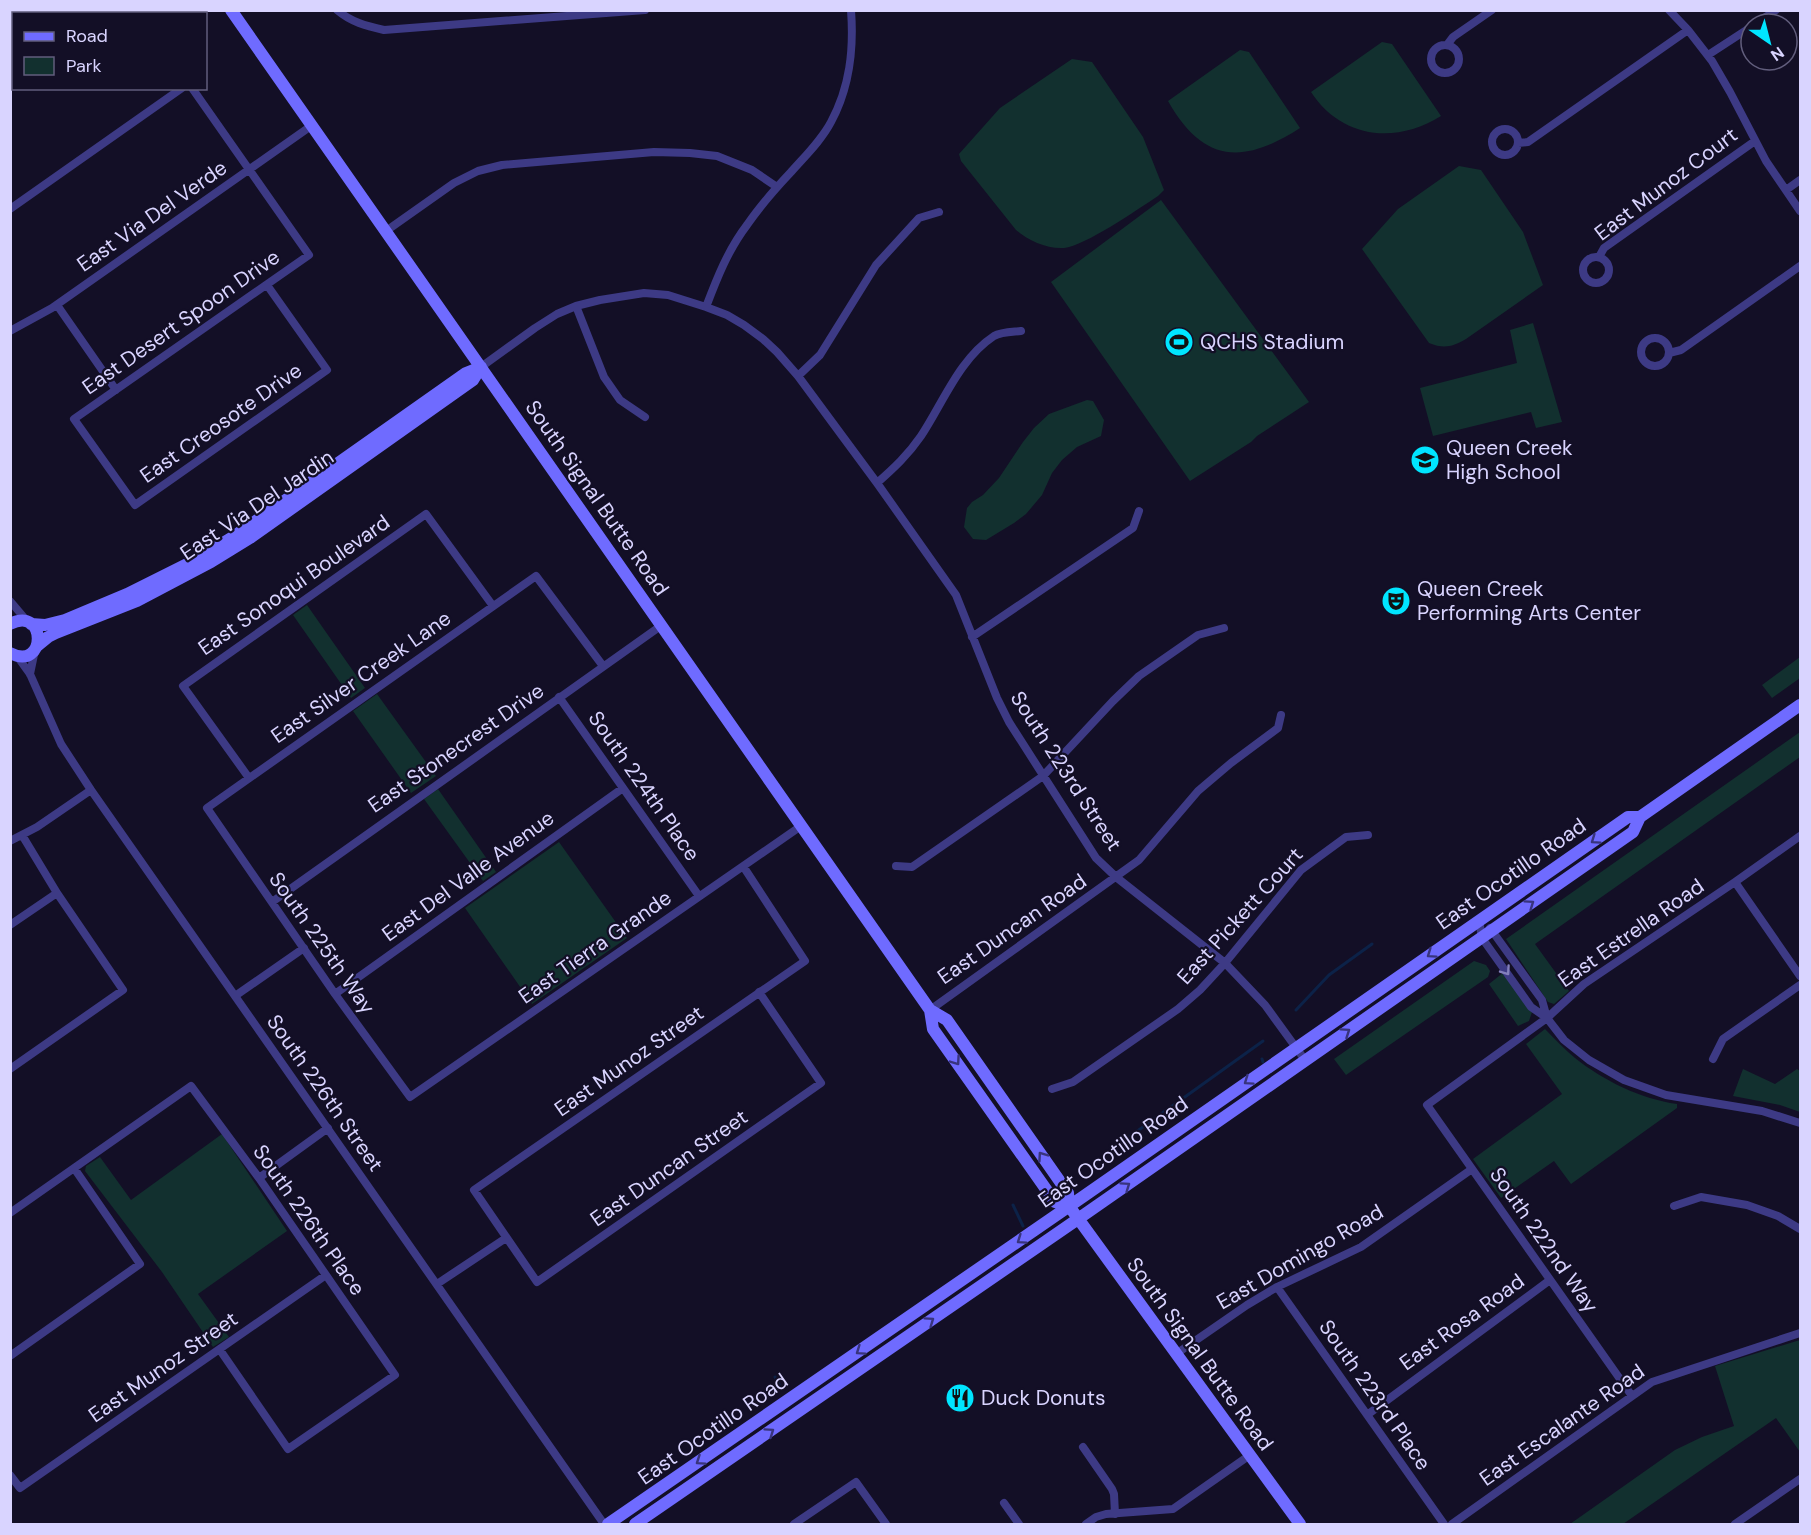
<svg xmlns="http://www.w3.org/2000/svg" width="1811" height="1535" viewBox="0 0 1811 1535" font-family="'DM Sans',sans-serif">
  <style>
    .green { fill: #12302f }
    .lines { fill: none; stroke-linecap: round; stroke-linejoin: round }
    .stream { stroke: #0c2248; stroke-width: 3 }
    .street { stroke: #3d3a85; stroke-width: 8 }
    .secondary { stroke: #6f6bff; stroke-width: 12 }
    .oneway { stroke: #38347d }
    .oneway2 { stroke: #837fbc }
    .labels { text-anchor: middle; stroke-width: 4.5; stroke-linejoin: round; paint-order: stroke }
    .street-label { font-size: 21px; fill: #d9d4ff; stroke: #130f26 }
    .poi-label { font-size: 21px; fill: #d9d4ff; stroke: #130f26; text-anchor: start }
  </style>
  <rect width="100%" height="100%" fill="#130f26"/>
  <path class="green" d="M1382,42L1392,44L1441,116C1395,145 1341,138 1311,92Z
    M1240,50L1249,52L1300,128C1243,165 1203,163 1168,101Z
    M1072,59L1092,62L1143,137L1164,190L1158,196C1138,209 1085,246 1064,248C1047,249 1029,241 1016,230L961,161L959,154L1000,108Z
    M1459,166L1481,170L1523,232L1543,285L1466,339C1452,347 1444,349 1429,343L1362,249L1398,209Z
    M1161,200L1309,402L1257,436L1251,442L1190,481L1051,282Z
    M1533,323L1562,422L1536,428L1531,412L1433,436L1420,388L1517,363L1510,330Z
    M1087,400L1093,401L1104,420L1101,436L1077,447L1062,460L1052,473L1042,495L1026,514L1014,523L986,540L973,539L964,527L967,508L972,502L983,495L999,478L1023,442L1034,428L1049,414Z
    M307,605L365,688L351,698L293,615Z
    M1800,657V678L1772,698L1762,685Z
    M377,694L436,776L411,793L353,711Z
    M1800,732V757L1535,944L1569,991L1554,1004L1548,1002L1506,939Z
    M438,789L496,872L483,881L424,799Z
    M559,842L627,938L532,1004L465,908Z
    M1474,961L1486,965L1490,971L1488,977L1346,1075L1334,1059Z
    M1504,972L1532,1012L1529,1021L1518,1026L1489,984Z
    M1545,1029C1555,1039 1565,1050 1575,1058C1604,1081 1641,1099 1677,1104V1108L1571,1184L1554,1161L1501,1198L1473,1159L1562,1094L1526,1044Z
    M1743,1069L1775,1084L1797,1069L1800,1071V1112L1780,1105L1733,1096Z
    M222,1134L287,1231L198,1294L229,1337L213,1347L162,1272L85,1171L86,1166L100,1157L131,1200Z
    M1800,1340V1452L1776,1418L1623,1524H1570L1675,1450L1702,1437L1734,1426L1715,1366Z"/>
  <g class="lines">
    <path class="stream" d="M1296,1010L1329,975L1372,944
      M1262,1059L1263,1062
      M1115,1147L1263,1041
      M1013,1205L1023,1226
      M775,1377L781,1388"/>
    <path class="street" d="M74,10L76,14
      M337,10C351,22 366,26 384,30L645,10
      M1669,10L1688,30L1712,61L1730,92L1766,161L1800,211
      M1755,24L1776,10
      M1447,45L1453,37L1492,10
      M1431 59a14 14 0 1 1 28 0a14 14 0 1 1-28 0Z
      M1708,55L1751,27
      M10,83L14,81
      M192,88L309,255L74,419L135,505L327,370L267,285
      M1492 142a13 13 0 1 1 26 0a13 13 0 1 1-26 0Z
      M1518,143L1528,142L1688,30
      M1786,190L1800,180
      M10,209L182,88
      M386,231L454,183L478,171L502,165L654,152L690,153L717,156L752,170L777,187
      M1583 270a13 13 0 1 1 26 0a13 13 0 1 1-26 0Z
      M1599,257L1604,248L1755,141
      M57,305L116,390
      M576,306L604,377L620,400L645,417
      M706,307C717,278 728,250 747,225C760,206 775,189 791,172C805,156 821,141 831,122C850,87 854,50 851,10
      M10,331L52,308L311,126
      M1641 352a14 14 0 1 1 28 0a14 14 0 1 1-28 0Z
      M1669,353L1681,350L1800,266
      M481,367L535,328L557,314L576,306L600,300L644,293L668,295L706,307L727,315L744,325L763,339L777,352L798,376L877,483L956,595L997,698L1009,722L1096,858L1116,877L1225,963L1265,1005L1305,1060
      M798,376L820,355L876,265L919,218L939,212
      M877,483C894,468 908,455 921,436C943,403 959,359 994,336C1001,332 1012,332 1021,331
      M10,601L27,621
      M972,637L1133,528L1139,511
      M17,656L30,674L61,744L91,790L604,1524
      M603,666L536,576L207,808L335,994L410,1097L801,826
      M30,674L35,650
      M559,697L699,896
      M249,778L183,686L426,514L493,606
      M10,841L37,827L91,790
      M743,866L805,961C695,1037 584,1114 474,1190L537,1282L821,1083L759,992
      M896,866L912,867L1043,776L1113,701L1139,676L1198,635L1224,628
      M1735,882L1800,976
      M272,902L662,625
      M1479,920L1482,938L1531,1007L1547,1018L1564,1040L1589,1060L1624,1080L1666,1095L1762,1111L1800,1123
      M10,925L57,893
      M1490,928L1542,1000L1547,1018
      M335,994L623,788
      M235,996L304,948
      M930,1010L1139,860L1198,791L1231,763L1278,728L1281,715
      M1713,1059L1723,1039L1800,985
      M10,1069L123,990L57,893L22,835
      M1052,1089L1073,1082L1178,1009L1200,990L1225,963L1301,870L1346,837L1368,835
      M259,1178L328,1128
      M1674,1206L1701,1197L1747,1205L1778,1216L1800,1229
      M10,1213L191,1086L259,1178L395,1375L288,1449L220,1350
      M437,1284L506,1238
      M1277,1287L1444,1524
      M1176,1354L1247,1305L1277,1287L1361,1247L1472,1169
      M10,1356L140,1264L74,1168
      M1632,1396L1427,1105L1547,1018L1584,984L1735,882L1800,836
      M1367,1415L1550,1280
      M1083,1447L1112,1489L1114,1494L1115,1514
      M10,1475L20,1488L326,1275
      M1004,1503L1019,1524
      M794,1524L856,1482L886,1524
      M1086,1524L1096,1517L1106,1514L1173,1509L1250,1455
      M1452,1524L1652,1382L1800,1333
      M1735,1524L1800,1479"/>
    <path class="secondary" d="M231,10L930,1010L933,1029L1055,1202L1069,1206
      M10,624C47,605 47,672 10,653
      M31,624L45,625L65,620L127,594L195,560L236,535L466,373L481,367
      M37,646L48,637L56,633L137,601L211,562L250,538L473,380L481,367
      M930,1010L947,1020L1068,1193L1069,1206L1300,1524
      M608,1524L1084,1196L1628,817H1640
      M635,1524L1078,1219L1633,832L1640,817L1800,705"/>
  </g>
  <defs><path id="oneway-chevron" d="M-2-3.5L2.5 0L-2 3.5" fill="none" stroke-width="1.6" stroke-linecap="round" stroke-linejoin="round" transform="scale(1.5)"/></defs>
  <g class="oneway">
    <use href="#oneway-chevron" transform="translate(1595 840) rotate(145)"/>
    <use href="#oneway-chevron" transform="translate(1530 904) rotate(-35)"/>
    <use href="#oneway-chevron" transform="translate(1431 954) rotate(145)"/>
    <use href="#oneway-chevron" transform="translate(1346 1032) rotate(-34)"/>
    <use href="#oneway-chevron" transform="translate(956 1061) rotate(55)"/>
    <use href="#oneway-chevron" transform="translate(1248 1081) rotate(145)"/>
    <use href="#oneway-chevron" transform="translate(1042 1156) rotate(-125)"/>
    <use href="#oneway-chevron" transform="translate(1126 1186) rotate(-35)"/>
    <use href="#oneway-chevron" transform="translate(1021 1240) rotate(145)"/>
    <use href="#oneway-chevron" transform="translate(930 1321) rotate(-35)"/>
    <use href="#oneway-chevron" transform="translate(860 1351) rotate(145)"/>
    <use href="#oneway-chevron" transform="translate(770 1432) rotate(-35)"/>
    <use href="#oneway-chevron" transform="translate(700 1461) rotate(146)"/>
  </g>
  <use class="oneway2" href="#oneway-chevron" transform="translate(1506 971) rotate(55)"/>
  <defs>
    <g id="stadium-disc" transform="scale(1.5)"><circle r="9.5" fill="#00e5ff" stroke="#130f26"/><path d="M0-5a6.5 5 0 1 0 0 10a6.5 5 0 1 0 0-10ZM-3.5-1.8h7v3.6h-7Z" fill="#111"/></g>
    <g id="school-disc" transform="scale(1.5)"><circle r="9.5" fill="#00e5ff" stroke="#130f26"/><path d="M0-5L7-2L0 1L-7-2ZM-4 1L0 2.5L4 1V4Q0 6-4 4Z" fill="#111"/></g>
    <g id="theatre-disc" transform="scale(1.5)"><circle r="9.5" fill="#00e5ff" stroke="#130f26"/><path d="M-5-5.5Q0-4 5-5.5V0Q5 5 0 6Q-5 5-5 0ZM-3.3-2.5H-1v1.5H-3.3ZM1-2.5H3.3v1.5H1ZM-2.8 1Q0 5.5 2.8 1Z" fill="#111"/></g>
    <g id="restaurant-disc" transform="scale(1.5)"><circle r="9.5" fill="#00e5ff" stroke="#130f26"/><path d="M-5-6h1v4h1v-4h1v4h1v-4h1v5L-1.5 .5V6h-2V.5L-5-1ZM5-6V6H3V1.5H1.5Q1.5-4 5-6Z" fill="#111"/></g>
  </defs>
  <g fill-rule="evenodd">
    <use href="#stadium-disc" x="1179" y="342"/>
    <use href="#school-disc" x="1425" y="460"/>
    <use href="#theatre-disc" x="1396" y="601"/>
    <use href="#restaurant-disc" x="960" y="1398"/>
  </g>
  <g class="labels">
    <g class="street-label">
      <text transform="translate(1666 184) rotate(-37)" y="7">East Munoz Court</text>
      <text transform="translate(152 216) rotate(-35)" y="7">East Via Del Verde</text>
      <text transform="translate(181 322) rotate(-35)" y="7">East Desert Spoon Drive</text>
      <text transform="translate(221 423) rotate(-35)" y="7">East Creosote Drive</text>
      <text transform="translate(597 498) rotate(55)" y="7">South Signal Butte Road</text>
      <text transform="translate(257 505) rotate(-34)" y="7">East Via Del Jardin</text>
      <text transform="translate(294 585) rotate(-35)" y="7">East Sonoqui Boulevard</text>
      <text transform="translate(361 677) rotate(-35)" y="7">East Silver Creek Lane</text>
      <text transform="translate(456 748) rotate(-35)" y="7">East Stonecrest Drive</text>
      <text transform="translate(1066 771) rotate(57)" y="7">South 223rd Street</text>
      <text transform="translate(644 786) rotate(55)" y="7">South 224th Place</text>
      <text transform="translate(1511 874) rotate(-35)" y="7">East Ocotillo Road</text>
      <text transform="translate(468 876) rotate(-36)" y="7">East Del Valle Avenue</text>
      <text transform="translate(1240 916) rotate(-48)" y="7">East Pickett Court</text>
      <text transform="translate(1012 929) rotate(-35)" y="7">East Duncan Road</text>
      <text transform="translate(1631 933) rotate(-35)" y="7">East Estrella Road</text>
      <text transform="translate(322 943) rotate(55)" y="7">South 225th Way</text>
      <text transform="translate(595 947) rotate(-35)" y="7">East Tierra Grande</text>
      <text transform="translate(629 1061) rotate(-35)" y="7">East Munoz Street</text>
      <text transform="translate(325 1093) rotate(55)" y="7">South 226th Street</text>
      <text transform="translate(1113 1152) rotate(-35)" y="7">East Ocotillo Road</text>
      <text transform="translate(669 1168) rotate(-35)" y="7">East Duncan Street</text>
      <text transform="translate(309 1220) rotate(55)" y="7">South 226th Place</text>
      <text transform="translate(1544 1240) rotate(55)" y="7">South 222nd Way</text>
      <text transform="translate(1300 1257) rotate(-30)" y="7">East Domingo Road</text>
      <text transform="translate(1462 1322) rotate(-36)" y="7">East Rosa Road</text>
      <text transform="translate(1200 1354) rotate(54)" y="7">South Signal Butte Road</text>
      <text transform="translate(163 1367) rotate(-35)" y="7">East Munoz Street</text>
      <text transform="translate(1375 1395) rotate(55)" y="7">South 223rd Place</text>
      <text transform="translate(1562 1425) rotate(-35)" y="7">East Escalante Road</text>
      <text transform="translate(713 1429) rotate(-35)" y="7">East Ocotillo Road</text>
    </g>
    <g class="poi-label">
      <text x="1200" y="349">QCHS Stadium</text>
      <text x="1446" y="455">Queen Creek<tspan x="1446" dy="24">High School</tspan></text>
      <text x="1417" y="596">Queen Creek<tspan x="1417" dy="24">Performing Arts Center</tspan></text>
      <text x="981" y="1405">Duck Donuts</text>
    </g>
  </g>
  <rect width="1811" height="1535" fill="none" stroke="#d9d4ff" stroke-width="24"/>
  <rect x="12" y="12" width="195" height="78" fill="#130f26" stroke="#625e7d" stroke-width="1.5"/>
  <rect x="24" y="32" width="30" height="9" fill="#6f6bff" stroke="#625e7d" stroke-width="1.5"/>
  <text x="66" y="42" font-size="18" fill="#d9d4ff">Road</text>
  <rect x="24" y="57" width="30" height="18" fill="#12302f" stroke="#625e7d" stroke-width="1.5"/>
  <text x="66" y="72" font-size="18" fill="#d9d4ff">Park</text>
  <g transform="translate(1769 42) rotate(145)"><circle r="28" fill="#130f26" stroke="#625e7d" stroke-width="1.5"/>
  <path d="M0-4.5L10 22L0 15L-10 22Z" fill="#00e5ff"/>
  <text y="-9" font-size="16" font-weight="bold" text-anchor="middle" fill="#d9d4ff">N</text>
  </g>
</svg>
